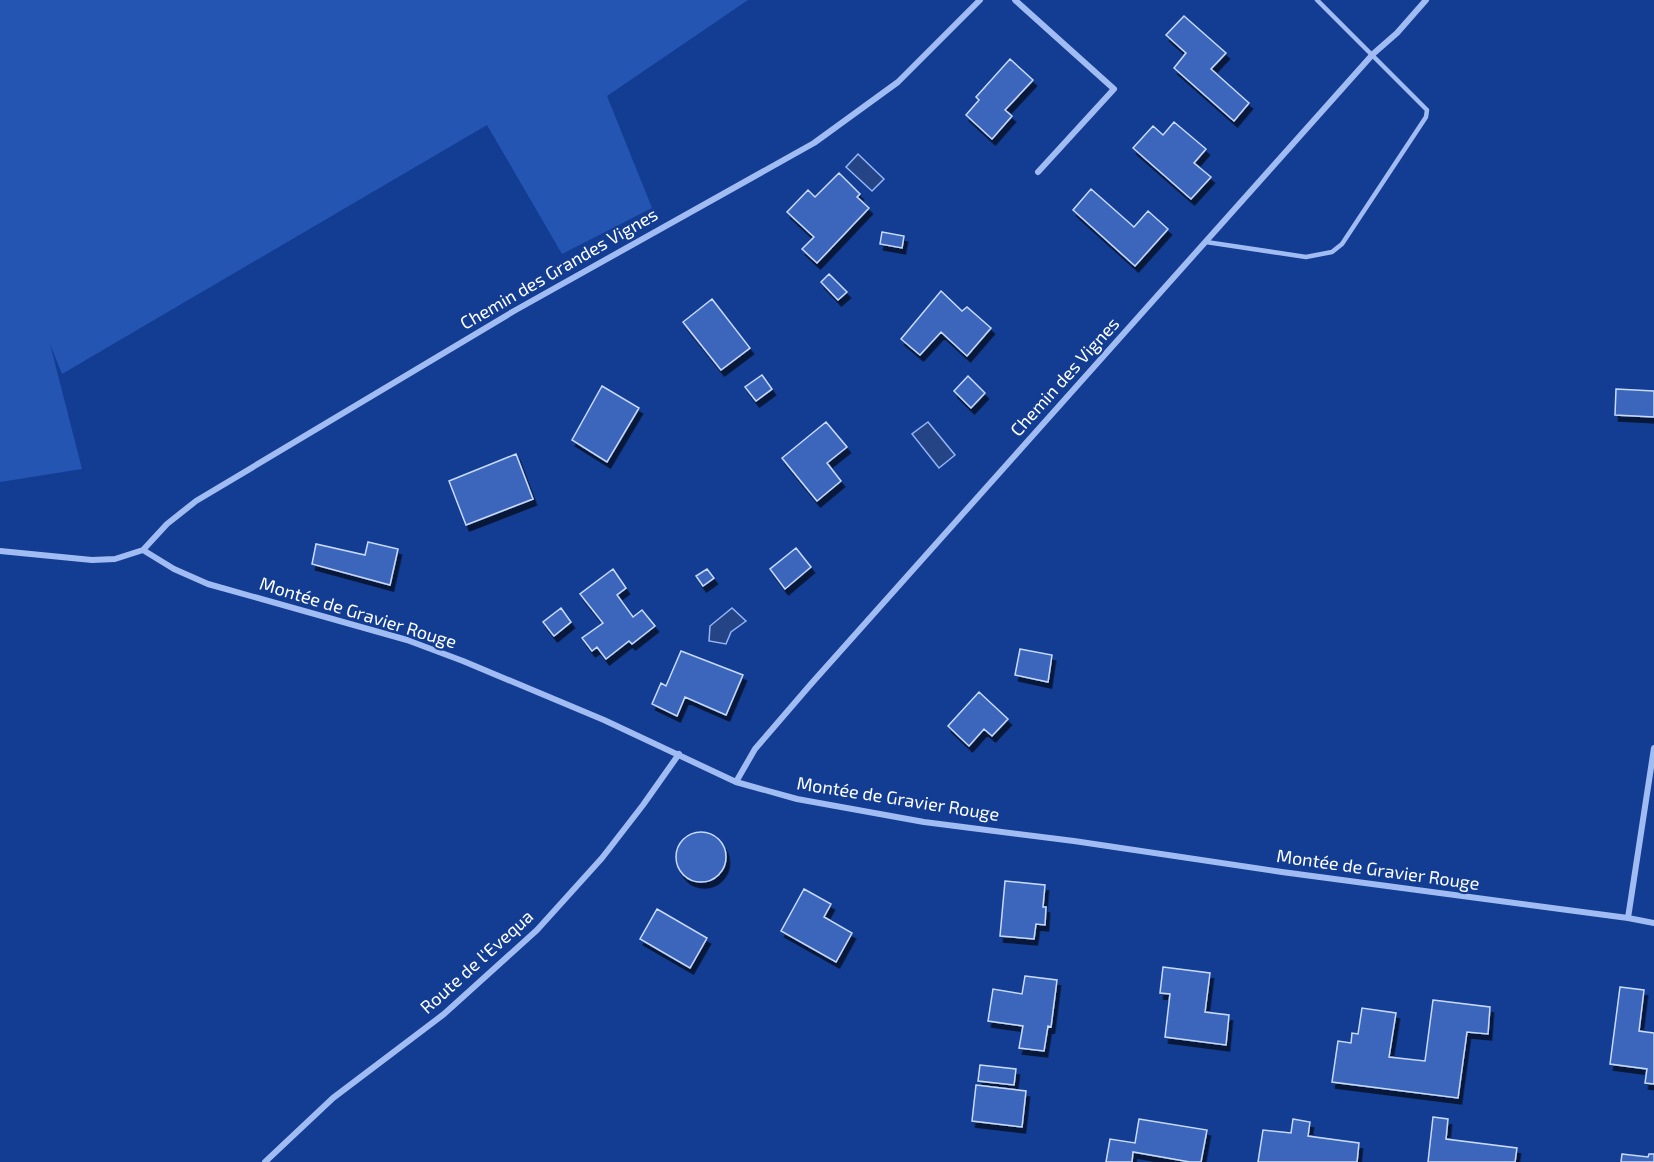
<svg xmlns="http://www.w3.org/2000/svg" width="1654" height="1162" viewBox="0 0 1654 1162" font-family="'Exo 2',sans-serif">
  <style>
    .green { fill: #2455b2 }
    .water { fill: #254485; stroke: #92b5f5; stroke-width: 1.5 }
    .building { fill: #3b66bb; stroke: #c8dafd; stroke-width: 1.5; filter: url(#shadow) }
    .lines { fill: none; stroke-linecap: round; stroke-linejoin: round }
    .lane { stroke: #a1bcf2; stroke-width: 4.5 }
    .street { stroke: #a1bcf2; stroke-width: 6 }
    .labels { text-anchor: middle; stroke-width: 4.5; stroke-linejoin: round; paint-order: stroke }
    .street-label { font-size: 18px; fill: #fff; stroke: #133d93 }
  </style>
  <defs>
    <filter id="shadow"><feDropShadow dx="3.5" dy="6" stdDeviation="0" flood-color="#0009"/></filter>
  </defs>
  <rect width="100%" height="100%" fill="#133d93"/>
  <path class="green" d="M0,0H748L607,96L652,208L562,254L487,125L62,374L50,344L82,469L0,482Z"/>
  <path class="water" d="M858,154L884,179L872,191L846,167Z
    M928,422L955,455L939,468L912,434Z
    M732,608L746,621L731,632L726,644L709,641L710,626Z"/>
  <path class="building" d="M1184,16L1226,53L1211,69L1249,103L1234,121L1174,68L1186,53L1166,35Z
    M1010,59L1033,80L1005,110L1012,116L992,139L966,115L979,100L976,97Z
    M1174,122L1206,149L1194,163L1211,177L1191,199L1133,148L1153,126L1163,135Z
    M839,173L860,194L857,197L869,208L817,263L802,249L814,237L787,212L808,190L815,197Z
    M1091,189L1134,227L1148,211L1168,229L1135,266L1073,210Z
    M882,232L904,236L902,248L880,244Z
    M829,274L847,292L838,300L821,282Z
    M941,291L962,311L967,307L991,328L967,356L941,332L920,355L901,339Z
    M712,299L750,348L721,370L683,322Z
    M762,375L772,389L756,401L745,387Z
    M968,376L985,393L971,408L954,391Z
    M602,386L639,408L607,462L572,440Z
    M1616,389L1654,391V417L1615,415Z
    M826,422L847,447L827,463L841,481L817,501L782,458Z
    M516,454L533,499L466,525L449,481Z
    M368,542L398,549L390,585L312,564L316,544L365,555Z
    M796,548L811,567L785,589L770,569Z
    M613,569L626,588L617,595L633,617L642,610L655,626L632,644L629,641L606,659L597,647L592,651L582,638L603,623L580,594Z
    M707,569L714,578L703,586L696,576Z
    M561,608L571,622L554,636L543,622Z
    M1020,649L1052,655L1048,682L1015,675Z
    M681,651L743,675L726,715L685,697L677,716L652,704L661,683L666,686Z
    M979,692L1008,719L992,736L984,729L969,746L948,726Z
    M676 857a25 25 0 1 1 50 0a25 25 0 1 1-50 0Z
    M1005,881L1045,885L1043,907H1046L1045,925L1036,924L1034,939L1000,936Z
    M804,889L831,904L824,917L852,933L836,962L781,931Z
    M657,909L707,938L690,968L640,939Z
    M1163,967L1210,973L1205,1012L1229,1015L1226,1045L1165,1037L1170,994L1160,993Z
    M1025,976L1057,980L1051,1027L1048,1026L1044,1051L1019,1048L1023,1026L988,1021L993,989L1022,994Z
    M1620,987L1644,990L1639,1031L1654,1033V1084L1645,1083L1647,1069L1610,1064Z
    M1433,1000L1490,1007L1488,1034L1467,1032L1458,1098L1332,1082L1338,1041L1351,1043L1352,1033L1358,1034L1362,1008L1396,1013L1389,1057L1425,1061Z
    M980,1065L1016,1069L1014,1085L978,1081Z
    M976,1085L1026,1091L1022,1127L972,1121Z
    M1433,1117L1448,1119L1446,1139L1517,1148L1515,1162H1428Z
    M1139,1119L1207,1130L1201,1162H1190L1133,1152L1132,1162H1106L1110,1139L1135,1143Z
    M1293,1119L1310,1122L1308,1136L1359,1143L1357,1162H1258L1263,1130L1291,1133Z
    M1622,1154L1648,1157L1649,1154H1654V1162H1621Z"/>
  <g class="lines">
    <path class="lane" d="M1206,242L1306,257L1332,252L1342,244L1426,117L1427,110L1317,0"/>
    <path class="street" d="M1015,0L1114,89L1038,172
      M143,550L167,524L196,501L514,311L814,143L898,82L980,0
      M0,551L92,560L115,559L143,550L174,569L208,584L407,640L463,661L604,720L736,782L797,799L924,822L1074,841L1282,872L1628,918L1654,923
      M736,782L755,749L811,684L1373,54L1397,33L1426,0
      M1628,918L1654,748
      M265,1162L333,1098L444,1014L537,930L602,858L643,805L679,754"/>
  </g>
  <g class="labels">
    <g class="street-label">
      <text transform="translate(559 269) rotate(-30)" y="6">Chemin des Grandes Vignes</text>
      <text transform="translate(1065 377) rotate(-48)" y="6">Chemin des Vignes</text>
      <text transform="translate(358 613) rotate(17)" y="6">Montée de Gravier Rouge</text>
      <text transform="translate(898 799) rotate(9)" y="6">Montée de Gravier Rouge</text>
      <text transform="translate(1378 870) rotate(8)" y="6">Montée de Gravier Rouge</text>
      <text transform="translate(477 962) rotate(-42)" y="6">Route de l'Evequa</text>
    </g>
  </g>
</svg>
